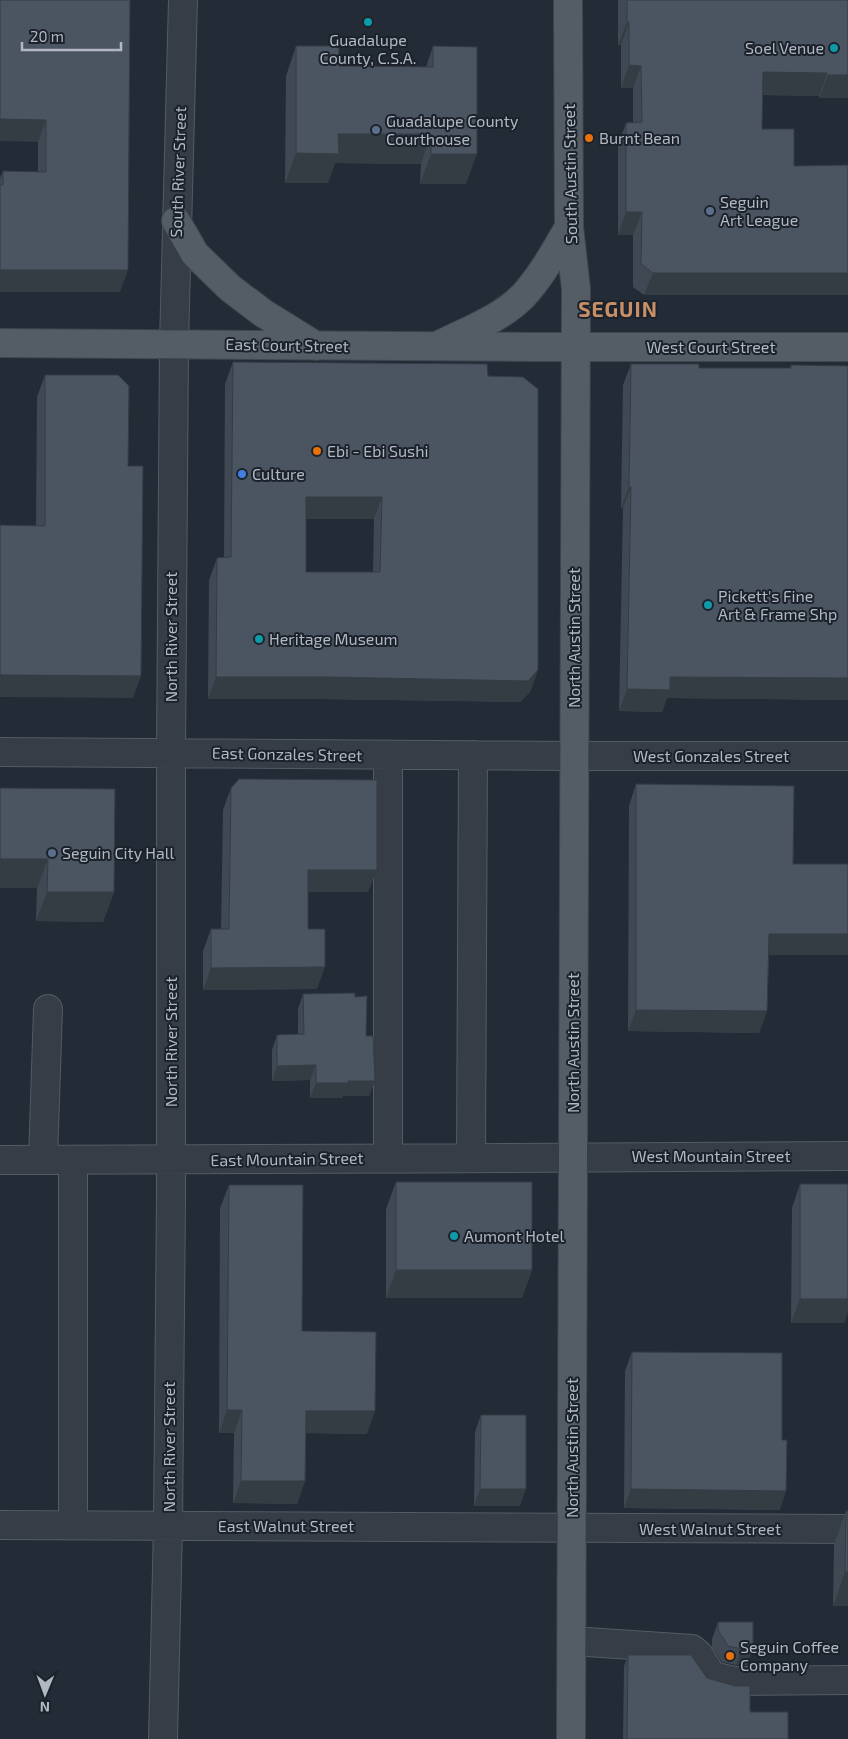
<svg xmlns="http://www.w3.org/2000/svg" width="848" height="1739" viewBox="0 0 848 1739" font-family="'Exo 2',sans-serif">
  <style>
    .lines { fill: none; stroke-linecap: round; stroke-linejoin: round }
    .minor-casing { stroke: #545b64; stroke-width: 30 }
    .major-casing { stroke: #3f4650; stroke-width: 30 }
    .minor { stroke: #363d46; stroke-width: 28 }
    .major { stroke: #545c66; stroke-width: 28 }
    .wall { fill: #404953; fill-rule: evenodd }
    .shaded-wall { fill: #343c44 }
    .building { fill: #4b5561; stroke: #343c44; fill-rule: evenodd }
    .culture-dot { fill: #0f9aa8; stroke: #1c222b; stroke-width: 2 }
    .service-dot { fill: #5c6f8a; stroke: #1c222b; stroke-width: 2 }
    .food-dot { fill: #e8710a; stroke: #1c222b; stroke-width: 2 }
    .shop-dot { fill: #3f7fe0; stroke: #1c222b; stroke-width: 2 }
    .labels { text-anchor: middle; stroke-width: 4; stroke-linejoin: round; paint-order: stroke }
    .poi-label { font-size: 16px; fill: #b1b8c3; stroke: #1c222b; text-anchor: start }
    .street-label { font-size: 16px; fill: #b1b8c3; stroke: #1c222b }
    .district-label { font-size: 21px; font-weight: bold; letter-spacing: 1px; fill: #c78f68; stroke: #1c222b }
  </style>
  <rect width="100%" height="100%" fill="#232b36"/>
  <g class="lines">
    <g class="minor-casing">
      <path id="minor" d="M0,752L573,756H848
        M471,1157L473,755
        M388,1158V755
        M0,1160C283,1161 565,1156 848,1156
        M43,1160L48,1009
        M73,1160V1525
        M0,1525L848,1529
        M572,1641L692,1649L699,1655L712,1676L734,1681L848,1680
        M163,1739L168,1526L171,1199V753L174,344L183,0"/>
    </g>
    <g class="major-casing">
      <path id="major" d="M568,0L569,227L576,289L571,1739
        M176,221L195,254L230,288L263,313L316,346
        M0,343L533,347H848
        M441,344C469,330 502,318 524,295C542,275 555,251 569,227"/>
    </g>
    <use href="#minor" class="minor"/>
    <use href="#major" class="major"/>
  </g>
  <path class="wall" d="M0,0L120,292H0V178L3,171L38,172V142Z
    M618,0H848V98H819V96L763,95L644,295L633,287V235H618V145L626,123L633,122V88H621V45H618Z
    M296,46L339,66L426,67L433,46L466,184H420L421,164L335,163L328,183H285L286,76Z
    M233,362L488,376L538,670L530,692L520,702L319,699H208L209,580L217,558L224,557L225,384ZM306,519H374L373,572H306Z
    M631,364L699,368H790L791,365L848,366V700L667,698L662,712L619,711L623,508H621L623,385Z
    M45,375L128,466L133,698L36,526L37,397Z
    M636,784L793,864H848V955H769L767,1011L759,1033L628,1031L629,806Z
    M0,788L114,892L103,922L36,921L37,888H0Z
    M231,788L368,892H308V929L317,989L203,990V951L211,929H221L223,810Z
    M303,994L355,997L366,1036L375,1081L369,1096H343V1098H310V1080L272,1081V1050L277,1035L298,1034V1009Z
    M396,1182L532,1270L522,1298H386V1209Z
    M800,1184H848V1311L844,1323H791L792,1208Z
    M229,1185L302,1331L367,1434L306,1433L305,1481L297,1504L233,1503L234,1433H219L220,1208Z
    M632,1352L782,1440L780,1510L624,1508L625,1371Z
    M481,1415L520,1506H474L475,1432Z
    M846,1511H848V1606H833L834,1545Z
    M718,1622H753L747,1665H736L722,1662L712,1647V1639Z
    M628,1655L707,1678L788,1739H623L624,1666Z"/>
  <path class="shaded-wall" d="M627,22H629L621,45H618Z
    M629,65L641,66L633,88H621Z
    M763,72L827,73L819,96L755,95Z
    M828,75H848V98H819Z
    M0,119L46,120L38,142L0,141Z
    M338,134H431L421,164L335,163L328,183H285L296,153Z
    M431,154H477L466,184H420Z
    M626,212H642L633,235H618Z
    M0,270H128L120,292H0Z
    M653,273H848V295H644Z
    M629,487H631L623,508H621Z
    M306,497H382L374,519H298Z
    M538,670L530,692L520,702L319,699H208L216,677Z
    M0,675L141,676L133,698L0,697Z
    M670,677L848,678V700L667,698L662,712L619,711L627,689Z
    M0,859H48L37,888H0Z
    M308,870H377L368,892H300Z
    M47,892H114L103,922L36,921Z
    M769,934H848V955H762Z
    M325,967L317,989L203,990L211,968Z
    M636,1010L767,1011L759,1033L628,1031Z
    M316,1065L310,1080L272,1081L277,1066Z
    M348,1081H375L369,1096H343V1098H310L316,1083Z
    M396,1270H532L522,1298H386Z
    M800,1299H848V1311L844,1323H791Z
    M227,1410H242L234,1433H219Z
    M306,1411H375L367,1434L298,1433Z
    M241,1481H305L297,1504L233,1503Z
    M480,1489H526L520,1506H474Z
    M631,1489L786,1491L780,1510L624,1508Z
    M845,1572H848V1606H833Z
    M742,1649H753L747,1665H736Z"/>
  <path class="building" d="M0,0H130L128,270H0V185H3V171L46,172V120L0,119Z
    M627,0H848V75H828L827,73L763,72L762,129H794V166L848,165V273H653L641,264L642,212H626V123L642,122L641,66L629,65V22H627Z
    M296,46H339V66L433,67V46L477,47V154H431V134H338L339,154L296,153Z
    M233,362L487,364L488,376L523,377L538,389V670L528,681L327,677H216L217,558L231,557ZM306,497H382L380,572H306Z
    M631,364H699V368H791V365L848,366V678L670,677V690L627,689L631,487H629Z
    M45,375H118L129,386L128,466H143L141,676L0,675V525L45,526Z
    M239,779L377,780V870H308V929H325V967L211,968V929H229L231,788Z
    M636,784L794,786L793,864H848V934H769L767,1011L636,1010Z
    M0,788L115,789L114,892H47L48,859H0Z
    M355,993V997L367,996L366,1036H373L375,1081H348V1083H316V1065L277,1066V1035L304,1034L303,994Z
    M396,1182H532V1270H396Z
    M800,1184H848V1299H800Z
    M229,1185H303L302,1331L376,1332L375,1411H306L305,1481H241L242,1410H227Z
    M632,1352L782,1353V1440H787L786,1491L631,1489Z
    M481,1415H526V1489H480Z
    M846,1511H848V1572H845Z
    M718,1622H753V1649H742L728,1646L718,1630Z
    M628,1655H691L707,1678L735,1686H750V1712H788V1739H627Z"/>
  <g class="culture-dot">
    <circle cx="368" cy="22" r="5"/>
    <circle cx="834" cy="48" r="5"/>
    <circle cx="708" cy="605" r="5"/>
    <circle cx="259" cy="639" r="5"/>
    <circle cx="454" cy="1236" r="5"/>
  </g>
  <g class="service-dot">
    <circle cx="376" cy="130" r="5"/>
    <circle cx="710" cy="211" r="5"/>
    <circle cx="52" cy="853" r="5"/>
  </g>
  <g class="food-dot">
    <circle cx="589" cy="138" r="5"/>
    <circle cx="317" cy="451" r="5"/>
    <circle cx="730" cy="1656" r="5"/>
  </g>
  <circle class="shop-dot" cx="242" cy="474" r="5"/>
  <g class="labels">
    <g class="poi-label">
      <text x="368" y="46" text-anchor="middle">Guadalupe<tspan x="368" dy="18">County, C.S.A.</tspan></text>
      <text x="824" y="54" text-anchor="end">Soel Venue</text>
      <text x="386" y="127">Guadalupe County<tspan x="386" dy="18">Courthouse</tspan></text>
      <text x="599" y="144">Burnt Bean</text>
      <text x="720" y="208">Seguin<tspan x="720" dy="18">Art League</tspan></text>
      <text x="327" y="457">Ebi - Ebi Sushi</text>
      <text x="252" y="480">Culture</text>
      <text x="718" y="602">Pickett's Fine<tspan x="718" dy="18">Art &amp; Frame Shp</tspan></text>
      <text x="269" y="645">Heritage Museum</text>
      <text x="62" y="859">Seguin City Hall</text>
      <text x="464" y="1242">Aumont Hotel</text>
      <text x="740" y="1653">Seguin Coffee<tspan x="740" dy="18">Company</tspan></text>
    </g>
    <g class="street-label">
      <text transform="translate(178 172) rotate(-88)" y="6">South River Street</text>
      <text transform="translate(570 174) rotate(-91)" y="6">South Austin Street</text>
      <text transform="translate(287 345) rotate(1)" y="6">East Court Street</text>
      <text x="711" y="353">West Court Street</text>
      <text transform="translate(171 637) rotate(-90)" y="6">North River Street</text>
      <text transform="translate(574 638) rotate(-90)" y="6">North Austin Street</text>
      <text transform="translate(287 754) rotate(1)" y="6">East Gonzales Street</text>
      <text x="711" y="762">West Gonzales Street</text>
      <text transform="translate(171 1042) rotate(-90)" y="6">North River Street</text>
      <text transform="translate(573 1043) rotate(-90)" y="6">North Austin Street</text>
      <text x="711" y="1162">West Mountain Street</text>
      <text transform="translate(287 1159) rotate(-1)" y="6">East Mountain Street</text>
      <text transform="translate(169 1447) rotate(-90)" y="6">North River Street</text>
      <text transform="translate(572 1448) rotate(-90)" y="6">North Austin Street</text>
      <text x="286" y="1532">East Walnut Street</text>
      <text x="710" y="1535">West Walnut Street</text>
    </g>
    <g class="district-label">
      <text x="618" y="317">SEGUIN</text>
    </g>
  </g>
  <g transform="translate(45 1694) rotate(181)" stroke="#1c222b" stroke-width="4" paint-order="stroke">
  <path d="M0-4L9 19L0 12L-9 19Z" fill="#b1b8c3"/>
  <text y="-8" font-size="14" font-weight="bold" text-anchor="middle" fill="#b1b8c3">N</text>
  </g>
  <path d="M22 42v8h99v-8" fill="none" stroke="#b1b8c3" stroke-width="2.5"/>
  <text x="30" y="42" font-size="15" fill="#b1b8c3" stroke="#1c222b" stroke-width="4" paint-order="stroke">20 m</text>
</svg>
